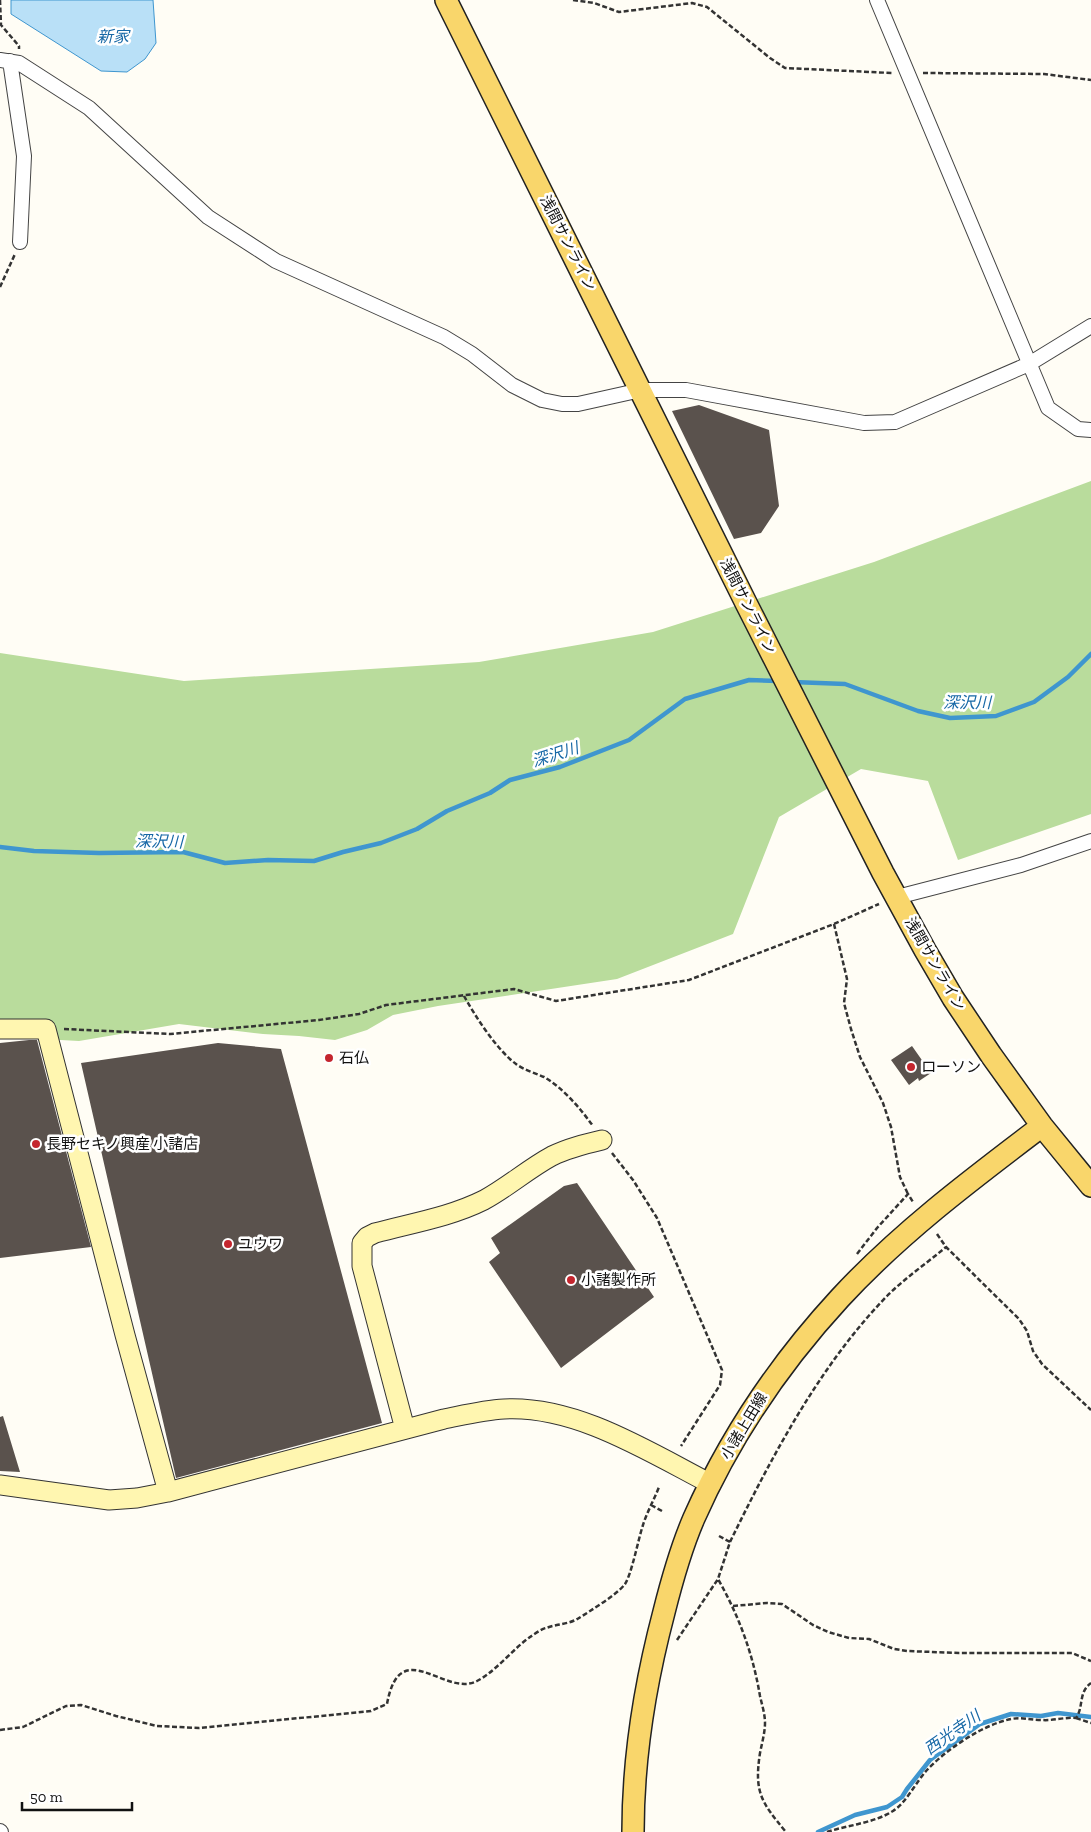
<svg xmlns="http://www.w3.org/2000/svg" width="1091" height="1832" viewBox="0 0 1091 1832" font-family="'Zilla Slab','Noto Sans JP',serif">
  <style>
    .forest { fill: #b9dc9c }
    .water { fill: #b9e0f7; stroke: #3f96cf }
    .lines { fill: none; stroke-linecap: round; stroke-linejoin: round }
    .stream { stroke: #3f96cf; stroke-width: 4.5 }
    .building { fill: #5a524d }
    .street-casing { stroke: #444; stroke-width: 16 }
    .secondary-casing { stroke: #333; stroke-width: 21 }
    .primary-casing { stroke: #222; stroke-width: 24 }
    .path { stroke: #333; stroke-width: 2.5; stroke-dasharray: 5 2.5; stroke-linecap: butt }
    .street { stroke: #fff; stroke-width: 14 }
    .secondary { stroke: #fff6b0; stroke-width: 19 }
    .primary { stroke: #f9d66b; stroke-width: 21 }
    .poi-dot { fill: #c4262e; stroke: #fff; stroke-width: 2 }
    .labels { text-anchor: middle; stroke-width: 5; stroke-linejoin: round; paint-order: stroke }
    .street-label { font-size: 15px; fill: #111; stroke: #fff }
    .poi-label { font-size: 15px; fill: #111; stroke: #fff; text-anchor: start }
    .water-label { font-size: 16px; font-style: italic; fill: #1768a6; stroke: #fff }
  </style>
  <rect width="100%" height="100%" fill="#fffdf5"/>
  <path class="forest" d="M1091,481V814L958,860L928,781L861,769L779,817L733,934L617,979L438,1006L393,1015L367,1030L335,1040L299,1036L263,1034L179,1024L79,1041L42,1039L0,1028V653L184,681L479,662L653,632L874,562Z"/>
  <path class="water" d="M11,0H153L156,43L145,59L127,72L101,71L11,14Z"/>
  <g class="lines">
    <path class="stream" d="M793,682L845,684L918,711L950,718L996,716L1034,702L1068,677L1091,654
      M0,847L34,851L99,853L183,852L225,863L268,860L314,861L343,852L381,843L417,829L447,811L490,793L510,780L560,767L629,740L685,699L749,680L778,681
      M818,1832L855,1815L887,1807L902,1797L907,1789L930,1760L980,1724L1011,1714L1041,1716L1058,1713L1091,1717"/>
  </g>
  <path class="building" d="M699,405L769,430L779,506L761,533L734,539L672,411Z
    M29,1040H37L91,1247L0,1258V1043Z
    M218,1043L281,1049L382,1423L176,1478L81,1063Z
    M912,1046L931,1073L919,1081L918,1078L909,1085L891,1060Z
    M577,1183L654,1297L561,1368L489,1262L500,1253L491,1238L564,1186Z
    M3,1416L20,1472L0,1471V1417Z"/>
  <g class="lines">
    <g class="street-casing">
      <path id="street" d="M877,0L1048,408L1078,429L1091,430
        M0,60L19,63L89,108L208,217L276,261L444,337L472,354L512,385L542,400L562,404H578L641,390H686L864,423L895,422L1029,364L1091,326
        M10,61L24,156L20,242
        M897,897L1021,865L1091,841
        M0,1831L1,1832"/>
    </g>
    <g class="secondary-casing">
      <path id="secondary" d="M0,1029H46L125,1335L168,1492
        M405,1429L362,1266V1243L367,1237L375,1233C412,1223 450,1217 484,1200C508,1187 528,1169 552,1156C568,1148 585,1144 602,1140
        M0,1485L109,1500L137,1498L168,1492L444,1419C464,1415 484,1410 504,1409C576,1405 649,1452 711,1484"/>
    </g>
    <g class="primary-casing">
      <path id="primary" d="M446,0L747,605L883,873L925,950L953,998L991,1055L1042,1126L1091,1186
        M633,1832C633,1757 645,1684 664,1612C672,1580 681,1548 694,1518C730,1437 780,1363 840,1298C900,1233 972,1179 1042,1126"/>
    </g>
    <path class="path" d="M0,0L1,25L19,46V49
      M573,0L594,3L619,12L692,3L707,7L770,58L785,68L892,73
      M923,73L1044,74L1091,80
      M0,287L15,254
      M834,924L847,979L844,1003L851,1029L860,1057L883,1103L891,1127L900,1177L908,1194
      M464,996C475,1016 497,1050 516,1064C524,1070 535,1073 544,1077C563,1088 580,1108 593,1126
      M64,1029L170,1034L319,1020L359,1014L386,1005L514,989L556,1001L689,980L834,924L879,904
      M612,1153L633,1180L657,1218L722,1370L720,1385L681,1446
      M937,1234L946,1247L1019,1319L1027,1331L1033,1351L1042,1364L1091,1410
      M857,1254L877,1228L908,1194L913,1202
      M651,1505L662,1511
      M719,1536L730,1542L718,1579C739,1616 753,1654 760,1696C762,1705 765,1714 765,1723C765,1732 762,1743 760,1753C754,1792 761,1802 786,1832
      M730,1542C772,1456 820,1365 887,1296C905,1278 927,1263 946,1247
      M733,1606L767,1603L782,1604L813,1625L828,1632L849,1638L869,1639L894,1649L907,1651L959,1653H1072L1091,1661
      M677,1640L718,1579
      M1076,1718L1091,1723
      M0,1730L23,1727L66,1706L81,1705L116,1716L157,1726L199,1728L371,1711L387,1704C400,1633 445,1698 477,1681C495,1672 513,1649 530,1637C535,1634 541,1629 546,1628C557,1624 570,1624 579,1618C590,1611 618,1594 625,1584C632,1573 638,1540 643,1525C647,1512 654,1500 659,1487
      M827,1832C848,1825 874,1823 893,1811C906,1803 916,1782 927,1770C947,1749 982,1725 1011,1719C1022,1717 1031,1720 1042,1720C1052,1721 1064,1717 1076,1718C1084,1707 1078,1692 1091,1683"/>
    <use href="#street" class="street"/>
    <use href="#secondary" class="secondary"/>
    <use href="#primary" class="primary"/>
  </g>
  <g class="poi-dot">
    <circle cx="329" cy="1058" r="5"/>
    <circle cx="911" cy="1067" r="5"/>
    <circle cx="36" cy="1144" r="5"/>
    <circle cx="228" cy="1244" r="5"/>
    <circle cx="571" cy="1280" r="5"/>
  </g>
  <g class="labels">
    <g class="street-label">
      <text transform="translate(568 243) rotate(63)" y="5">浅間サンライン</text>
      <text transform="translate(748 606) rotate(63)" y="5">浅間サンライン</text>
      <text transform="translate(935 964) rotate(60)" y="5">浅間サンライン</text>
      <text transform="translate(744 1426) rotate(-59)" y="5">小諸上田線</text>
    </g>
    <g class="poi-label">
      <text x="339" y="1063">石仏</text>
      <text x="921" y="1072">ローソン</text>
      <text x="46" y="1149">長野セキノ興産 小諸店</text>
      <text x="238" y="1249">ユウワ</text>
      <text x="581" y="1285">小諸製作所</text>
    </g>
    <g class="water-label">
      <text x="113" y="42">新家</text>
      <text x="967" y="708">深沢川</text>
      <text transform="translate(555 754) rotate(-18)" y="6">深沢川</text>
      <text transform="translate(159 841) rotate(1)" y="6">深沢川</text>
      <text transform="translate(952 1732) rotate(-35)" y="6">西光寺川</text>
    </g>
  </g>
  <path d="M22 1802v8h110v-8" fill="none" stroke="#111111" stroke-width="2.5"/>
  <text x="30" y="1802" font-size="15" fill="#111111" stroke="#ffffff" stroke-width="4" paint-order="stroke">50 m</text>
</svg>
